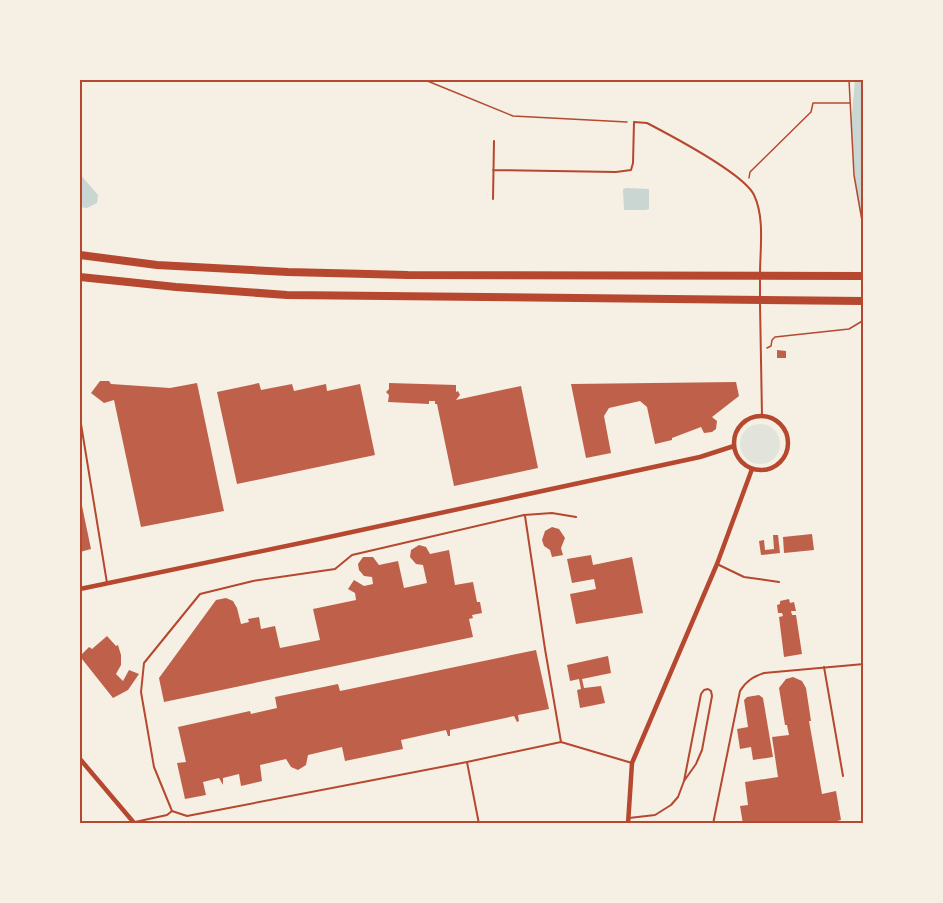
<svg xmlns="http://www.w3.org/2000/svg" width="943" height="903" viewBox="0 0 943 903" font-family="'Space Grotesk',sans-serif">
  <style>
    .green { fill: #e2e4dc }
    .water { fill: #c9d6d2 }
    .building { fill: #bf614a }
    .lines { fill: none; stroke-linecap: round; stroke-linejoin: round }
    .path { stroke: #b5482f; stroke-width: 1.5 }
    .service { stroke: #b5482f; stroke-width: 2 }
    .minor { stroke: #b5482f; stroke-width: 4.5 }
    .motorway { stroke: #b5482f; stroke-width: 8 }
    .neatline { fill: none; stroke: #b5482f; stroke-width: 2 }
  </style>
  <rect width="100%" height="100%" fill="#f6efe4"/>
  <path class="green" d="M740 444a20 20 0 1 1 40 0a20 20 0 1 1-40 0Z"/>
  <path class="water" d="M855,80H863V228L856,191L851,125Z
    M80,174L98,195L97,203L87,208L80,207Z
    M626,188L649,189V209L646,210H624L623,189Z"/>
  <path class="building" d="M777,350L786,351V358H777Z
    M100,381H109L111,384L170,388L197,383L224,511L141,527L114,400L104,403L91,393Z
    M736,382L739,396L712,417L717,421L716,429L712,432L704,433L701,427L672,438V440L655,444L647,407L640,401L609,408L604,416L611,453L586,458L571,384Z
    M259,383L261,390L292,384L294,391L326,384L327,391L360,384L375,455L237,484L217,392Z
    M389,383L456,385V392L458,391L460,395L456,400L521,386L538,468L454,486L437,404H435V401H429V404L388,402L389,395L386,392L389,389Z
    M81,501L91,549L80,552V501Z
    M552,527L559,529L565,538L561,548L563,555L552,557L550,550L544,546L542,540L545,531Z
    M812,534L814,550L784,553L783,537Z
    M773,535H778L780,553L761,555L759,541L764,540L765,550L774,549Z
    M419,545L426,547L430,554L449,550L455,585L473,582L477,602H480L482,613L472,615L473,618L469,619L473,637L164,702L159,678L216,600L226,598L233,601L237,608L241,624L249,622L248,619L259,617L261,629L275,626L280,648L320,640L313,609L356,600L355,593L348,589L354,580L364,586L373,584L372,577L364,576L359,570L358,564L363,557H373L379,565L398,561L404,588L427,583L423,565L416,564L410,557L411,550Z
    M591,555L593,565L632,557L643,613L576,624L570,594L596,589L594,579L572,583L567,559Z
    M789,599L790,603L794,602L796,611H791L792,615H796L802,654L784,657L779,617L783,616L782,613H778L777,605L780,604V601Z
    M107,636L116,646L118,645L121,655V665L116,674L123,681L129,670L139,674L128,690L113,698L82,659H80V656L89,647L92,649Z
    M536,650L549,709L518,715L519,721L517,722L514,716L450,730V736H448L446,730L401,740L403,749L345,761L342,747L308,755L306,765L298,770L291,767L286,759L260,765L262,781L241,786L239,774L223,778V785L219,778L203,782L206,795L185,799L177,763L186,762L178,727L250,711L251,714L277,708L275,697L338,684L340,691Z
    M608,656L611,673L582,679L584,688L601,686L605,703L580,708L577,690L581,689L579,679L570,681L567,665Z
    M793,677L802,681L806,688L811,721H809L822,794L836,791L841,820L837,821L838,824H743L740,806L748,805L745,782L778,777L772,737L789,735L787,725H785L779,688L786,679Z
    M759,695L763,698L773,757L753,760L751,747L740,749L737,729L748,727L744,700L747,697Z"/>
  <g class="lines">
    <path class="path" d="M425,80L513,116L627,122
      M849,80L854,175L864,232
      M749,178L750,172L811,112L813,103H850
      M767,348L771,346L772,340L775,337L849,329L864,320"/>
    <path class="service" d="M493,170L616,172L631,170L633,163L634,122L647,123C670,135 744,174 754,195C765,218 760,249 760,274
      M493,199L494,141
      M760,298V280
      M760,304L762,416
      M80,418L107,583
      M525,516L545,649L561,742L632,763
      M717,564L744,577L779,582
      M824,667L843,776
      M561,742L467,762L187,816L172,811L154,767L141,692L144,663L200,594L253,581L335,569L352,555L524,515L552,513L576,517
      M467,762L479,824
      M629,818L655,815L671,805L678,797L684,781L696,764L702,750L712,696L711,691L708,689L704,690L701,694L684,781
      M135,822L167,815L172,811
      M713,824L740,691C746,681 753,677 764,673L864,664"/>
    <path class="minor" d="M734 443a27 27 0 1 1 54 0a27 27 0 1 1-54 0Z
      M80,589L315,540L700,457L734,446
      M80,759L135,824
      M628,824L632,763L717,564L752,469"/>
    <path class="motorway" d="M80,255L157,265L288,272L408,275L864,276
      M80,277L176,287L287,295L864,301"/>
  </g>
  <rect width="943" height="903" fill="none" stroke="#f6efe4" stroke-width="162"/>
  <rect x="81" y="81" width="781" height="741" class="neatline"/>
</svg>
